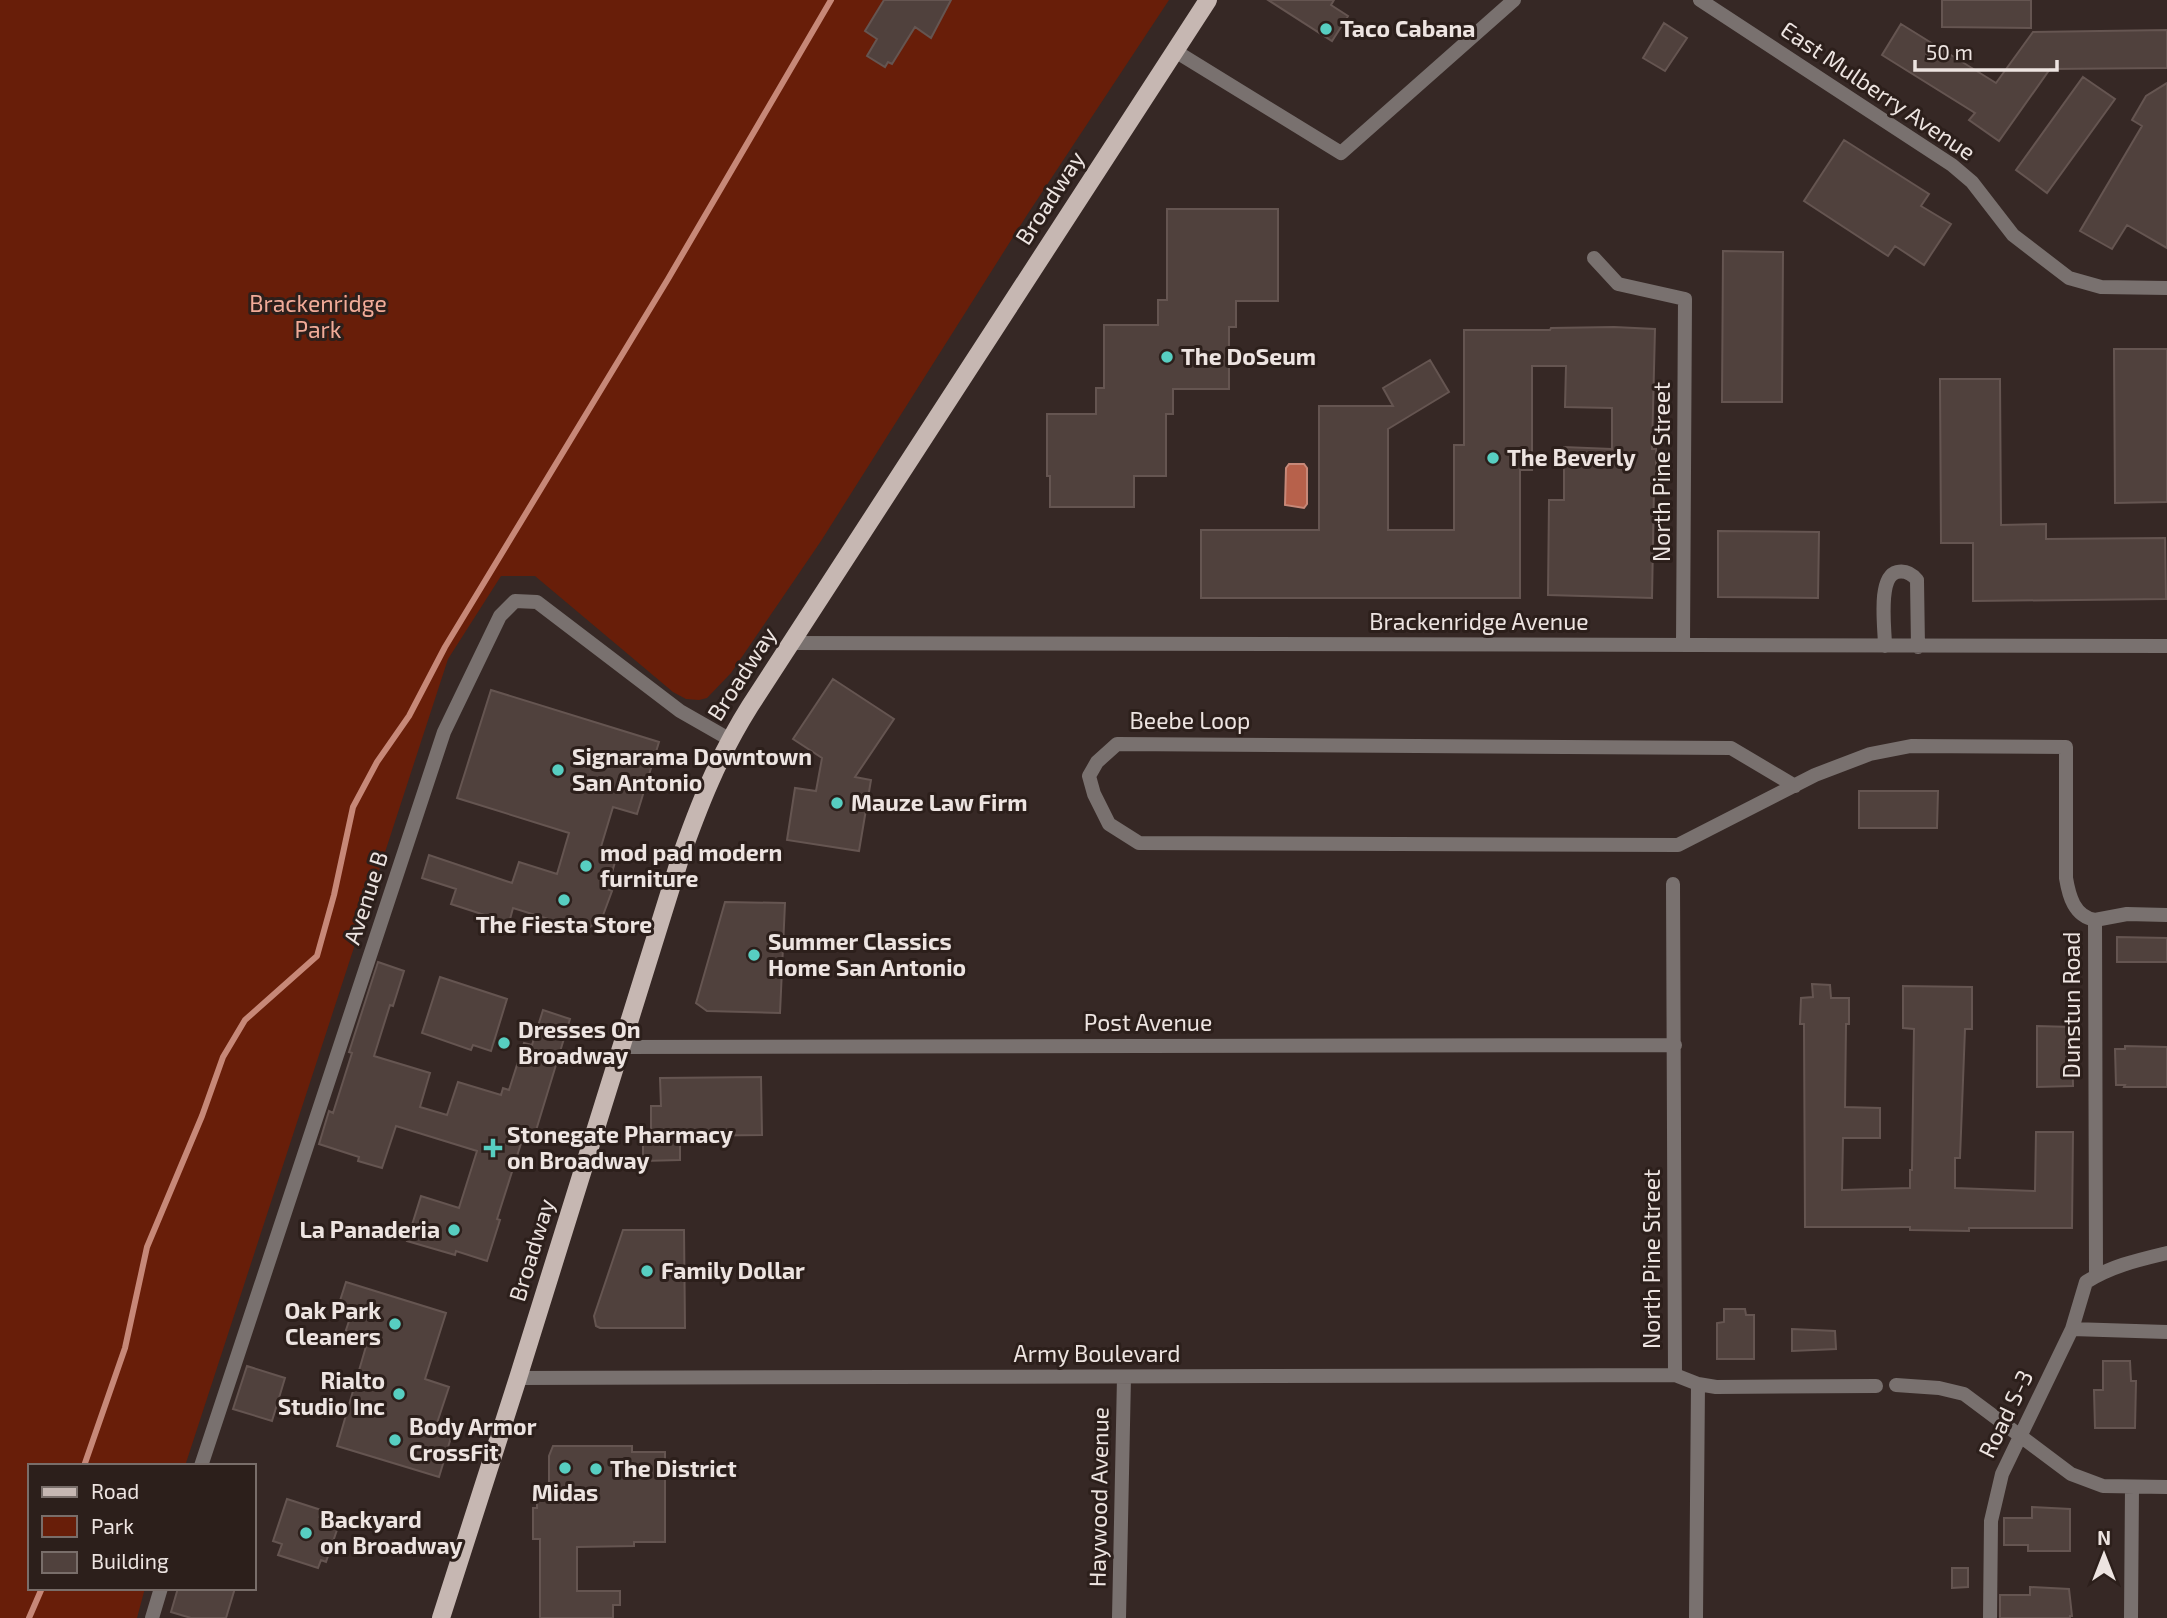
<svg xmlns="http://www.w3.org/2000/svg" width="2167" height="1618" viewBox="0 0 2167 1618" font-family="'Exo 2',sans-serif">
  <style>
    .green { fill: #681e09 }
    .water { fill: #b7614b; stroke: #c78878; stroke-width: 2 }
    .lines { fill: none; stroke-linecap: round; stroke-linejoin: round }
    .stream { stroke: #c78878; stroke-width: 6 }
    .building { fill: #50413d; stroke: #655551; stroke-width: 2 }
    .street { stroke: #79716f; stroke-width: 14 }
    .primary { stroke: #c6b7b2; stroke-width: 18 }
    .poi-dot { fill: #57cec1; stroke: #2c1f1b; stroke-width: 2.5 }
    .labels { text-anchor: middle; stroke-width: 6; stroke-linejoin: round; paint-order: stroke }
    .poi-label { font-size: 23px; font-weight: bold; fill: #ede4e1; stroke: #2c1f1b; text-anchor: start }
    .street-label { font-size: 23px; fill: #ede4e1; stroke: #2c1f1b }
    .park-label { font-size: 23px; fill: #f1ab98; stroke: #2c1f1b }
  </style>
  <rect width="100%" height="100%" fill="#362825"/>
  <path class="green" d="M0,0H1169L1027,215L821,541L731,673L707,698L699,700L686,699L673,692L535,576H501L448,659L185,1466H30V1588H145L137,1618H0Z"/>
  <path class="water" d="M1289,464H1304L1307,468V504L1304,508L1285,505L1286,468Z"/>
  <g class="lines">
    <path class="stream" d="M84,1466L125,1348L147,1247L202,1116L223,1057L245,1020L317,956L334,895L353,807L377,762L409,716L445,647L668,279L831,0
      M29,1618L42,1588"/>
  </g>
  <path class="building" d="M884,0H951L931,38L915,27L892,64L888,62L885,67L867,56L877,39L865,31Z
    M1268,0H1334L1331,5L1348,16L1332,41Z
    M1942,0H2031V28L1942,27Z
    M1664,23L1687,38L1665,71L1643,58Z
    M1901,24L1996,83L2033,32L2167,30V68L2050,69L1999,141L1969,120L1975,113L1882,55Z
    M2083,77L2115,99L2047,193L2016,170Z
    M2167,83V248L2127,225L2112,249L2080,231L2142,126L2132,120L2146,96Z
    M1844,140L1929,194L1921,206L1951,224L1924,265L1895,246L1888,256L1804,201Z
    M1167,209H1278V301H1236V327H1229V389H1173V414H1166V476H1134V507H1050V476H1047V414H1096V388H1104V325H1158V300H1167Z
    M1723,251L1783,252L1782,402H1722Z
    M1614,327L1655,329L1652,449H1656V488H1654L1652,598L1548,595L1549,500H1564V447L1612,449V408L1565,407L1566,366H1532V470H1520V598H1201V530H1319V406H1393L1383,388L1430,360L1449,392L1388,429V530H1454V445H1464V330H1550L1551,328Z
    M2114,349H2167V502L2115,503Z
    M1940,379H2000L2001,525L2046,524V539L2165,538L2166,599L1973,601V543H1941Z
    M1718,531L1819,532L1818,598L1718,597Z
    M833,679L894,719L855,777L871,780L859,851L787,840L795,788L816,791L822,758L793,739Z
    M491,690L659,742L637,814L613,807L600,850L609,853L608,857L616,859L607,889L612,891L602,918L590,927H574L513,908L509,923L451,904L456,889L422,878L429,855L512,883L519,862L557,874L569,833L457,798Z
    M1859,791H1938L1937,828H1859Z
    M725,902L785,903L780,1013L707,1011L696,1003Z
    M2117,937L2167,938V962H2117Z
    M378,962L404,971L393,1006L390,1005L374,1056L430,1073L420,1107L447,1115L458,1082L501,1095L503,1088L509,1090L524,1043L532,1045L543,1010L570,1019L534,1137L524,1134L497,1219L500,1220L487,1261L456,1251L455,1255L407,1241L421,1196L459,1208L477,1151L396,1126L382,1168L358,1161L359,1157L319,1144L329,1111L333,1113L352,1053L349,1052Z
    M440,977L507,999L491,1051L473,1045L471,1050L422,1033Z
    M1812,984L1830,985L1831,998H1849V1024H1846L1845,1107L1880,1108V1138H1843L1842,1190L1910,1188V1170H1912L1914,1029L1903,1028V986L1972,987V1029H1965L1960,1158H1955V1188L2035,1191L2036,1132H2073L2072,1228H1969V1231L1910,1230V1227H1805L1804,1024H1800L1801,998L1813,997Z
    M2037,1026L2072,1027L2073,1086L2037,1087Z
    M2125,1046L2167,1047V1087H2124L2125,1085H2116L2115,1049H2125Z
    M761,1077L762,1135L680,1136V1160L643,1161V1132H651V1106H661L660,1078Z
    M623,1230H684L685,1328H600L596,1326L594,1316Z
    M346,1282L446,1313L425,1379L449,1387L435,1429L452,1434L439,1477L337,1446L367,1343L344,1336L352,1312L338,1307Z
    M1724,1309H1745L1746,1315H1754V1359H1717V1323L1724,1322Z
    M1792,1329L1835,1331L1836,1349L1792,1351Z
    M2103,1361H2130L2131,1381H2136L2135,1428H2095L2094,1390H2103Z
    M247,1366L285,1378L272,1421L233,1409Z
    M553,1446H632V1452H665V1542H634V1546L577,1547V1591H620V1605H613V1618H540V1539H533V1508H537V1496H549V1456Z
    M287,1499L321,1510L319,1517L339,1524L326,1562L321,1560L318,1568L278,1555L282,1544L273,1541Z
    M2032,1507L2070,1509V1551H2028V1545H2004V1518H2032Z
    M1952,1568H1968V1587L1952,1588Z
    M2030,1587L2069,1589L2072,1616H2070V1618H2000V1595H2030Z
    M178,1588H235L226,1618H191L171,1612Z"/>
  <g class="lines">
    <path class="street" d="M1700,0L1952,165L1972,182L2013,235L2069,278L2101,287L2167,288
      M1175,51L1341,153L1514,0
      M1594,258L1618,284L1685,299L1683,645
      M791,643L2167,646
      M1885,646C1885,629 1877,577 1897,572C1906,570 1912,574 1917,580L1918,647
      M1795,786L1731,748L1117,744L1097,762L1089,776L1094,794L1109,824L1139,843L1678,845L1815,775L1870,754L1911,746L2066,747V878C2069,896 2074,916 2095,920
      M1673,884L1675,1375
      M2095,920L2096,1276
      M2095,920L2127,914L2167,915
      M621,1047L1675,1045
      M2072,1329L2086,1282C2111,1266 2138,1260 2167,1253
      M518,1378L1675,1375L1698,1384L1716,1387L1876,1386
      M1896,1385L1939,1388L1964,1394L2071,1474L2103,1486L2167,1487
      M201,1466L444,732L500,616L515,601L537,602L680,711L729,739
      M152,1618L161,1588
      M1119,1618L1124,1377
      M1696,1618L1698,1384
      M1990,1618L1991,1521L2002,1474L2072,1329L2167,1332
      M2131,1618L2132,1487"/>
    <path class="primary" d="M441,1618L518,1378L679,862C699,805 718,757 750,706L1208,0"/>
  </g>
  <g class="poi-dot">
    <circle cx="1326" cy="29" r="7"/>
    <circle cx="1167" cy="357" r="7"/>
    <circle cx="1493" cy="458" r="7"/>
    <circle cx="558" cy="770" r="7"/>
    <circle cx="837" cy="803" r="7"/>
    <circle cx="586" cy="866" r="7"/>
    <circle cx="564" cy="900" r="7"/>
    <circle cx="754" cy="955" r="7"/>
    <circle cx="504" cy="1043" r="7"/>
    <path d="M489.5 1137.5h7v7h7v7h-7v7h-7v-7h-7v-7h7z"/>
    <circle cx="454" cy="1230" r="7"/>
    <circle cx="647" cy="1271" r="7"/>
    <circle cx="395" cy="1324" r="7"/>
    <circle cx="399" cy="1394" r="7"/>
    <circle cx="395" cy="1440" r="7"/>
    <circle cx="565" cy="1468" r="7"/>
    <circle cx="596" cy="1469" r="7"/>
    <circle cx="306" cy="1533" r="7"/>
  </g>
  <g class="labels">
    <g class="poi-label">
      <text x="1340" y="37">Taco Cabana</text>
      <text x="1181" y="365">The DoSeum</text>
      <text x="1507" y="466">The Beverly</text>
      <text x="572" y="765">Signarama Downtown<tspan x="572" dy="26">San Antonio</tspan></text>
      <text x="851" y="811">Mauze Law Firm</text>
      <text x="600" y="861">mod pad modern<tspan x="600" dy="26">furniture</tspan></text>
      <text x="564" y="933" text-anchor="middle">The Fiesta Store</text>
      <text x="768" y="950">Summer Classics<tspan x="768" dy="26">Home San Antonio</tspan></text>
      <text x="518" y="1038">Dresses On<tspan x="518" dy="26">Broadway</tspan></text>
      <text x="507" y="1143">Stonegate Pharmacy<tspan x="507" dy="26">on Broadway</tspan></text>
      <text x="440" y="1238" text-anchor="end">La Panaderia</text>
      <text x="661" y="1279">Family Dollar</text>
      <text x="381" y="1319" text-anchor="end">Oak Park<tspan x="381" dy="26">Cleaners</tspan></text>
      <text x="385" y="1389" text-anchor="end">Rialto<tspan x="385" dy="26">Studio Inc</tspan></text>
      <text x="409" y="1435">Body Armor<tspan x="409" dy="26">CrossFit</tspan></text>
      <text x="610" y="1477">The District</text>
      <text x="565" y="1501" text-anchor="middle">Midas</text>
      <text x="320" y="1528">Backyard<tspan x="320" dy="26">on Broadway</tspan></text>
    </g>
    <g class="street-label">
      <text transform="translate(1878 91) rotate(34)" y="8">East Mulberry Avenue</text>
      <text transform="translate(1050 198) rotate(-57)" y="8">Broadway</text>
      <text transform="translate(1662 472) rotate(-90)" y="8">North Pine Street</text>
      <text x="1479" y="630">Brackenridge Avenue</text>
      <text transform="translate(742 674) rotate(-57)" y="8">Broadway</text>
      <text x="1190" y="729">Beebe Loop</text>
      <text transform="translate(366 898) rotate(-72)" y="8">Avenue B</text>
      <text transform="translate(2072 1005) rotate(-90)" y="8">Dunstun Road</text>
      <text x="1148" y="1031">Post Avenue</text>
      <text transform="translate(532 1250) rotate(-73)" y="8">Broadway</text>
      <text transform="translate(1652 1259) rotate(-90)" y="8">North Pine Street</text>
      <text x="1097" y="1362">Army Boulevard</text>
      <text transform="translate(2006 1414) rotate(-64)" y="8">Road S-3</text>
      <text transform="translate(1099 1497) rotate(-89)" y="8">Haywood Avenue</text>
    </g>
    <g class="park-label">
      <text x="318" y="312">Brackenridge<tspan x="318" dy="26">Park</tspan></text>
    </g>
  </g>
  <rect x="28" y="1464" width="228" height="126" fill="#2c1f1b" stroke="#796e6a" stroke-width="2"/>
  <rect x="42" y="1487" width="35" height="10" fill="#c6b7b2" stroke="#796e6a" stroke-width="2"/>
  <text x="91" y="1499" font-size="21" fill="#ede4e1">Road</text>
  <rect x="42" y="1516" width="35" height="21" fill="#681e09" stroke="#796e6a" stroke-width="2"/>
  <text x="91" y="1534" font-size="21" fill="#ede4e1">Park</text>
  <rect x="42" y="1552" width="35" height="21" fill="#50413d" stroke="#796e6a" stroke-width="2"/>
  <text x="91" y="1569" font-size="21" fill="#ede4e1">Building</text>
  <g transform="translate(2104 1555)" stroke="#2c1f1b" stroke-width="5" paint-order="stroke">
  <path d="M0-5L12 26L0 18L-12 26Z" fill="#ede4e1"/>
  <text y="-10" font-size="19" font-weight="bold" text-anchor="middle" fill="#ede4e1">N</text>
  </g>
  <path d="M1915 60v10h142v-10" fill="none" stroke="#ede4e1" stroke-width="3.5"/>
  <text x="1926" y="60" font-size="21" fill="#ede4e1" stroke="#2c1f1b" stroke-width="5" paint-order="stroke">50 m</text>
</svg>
